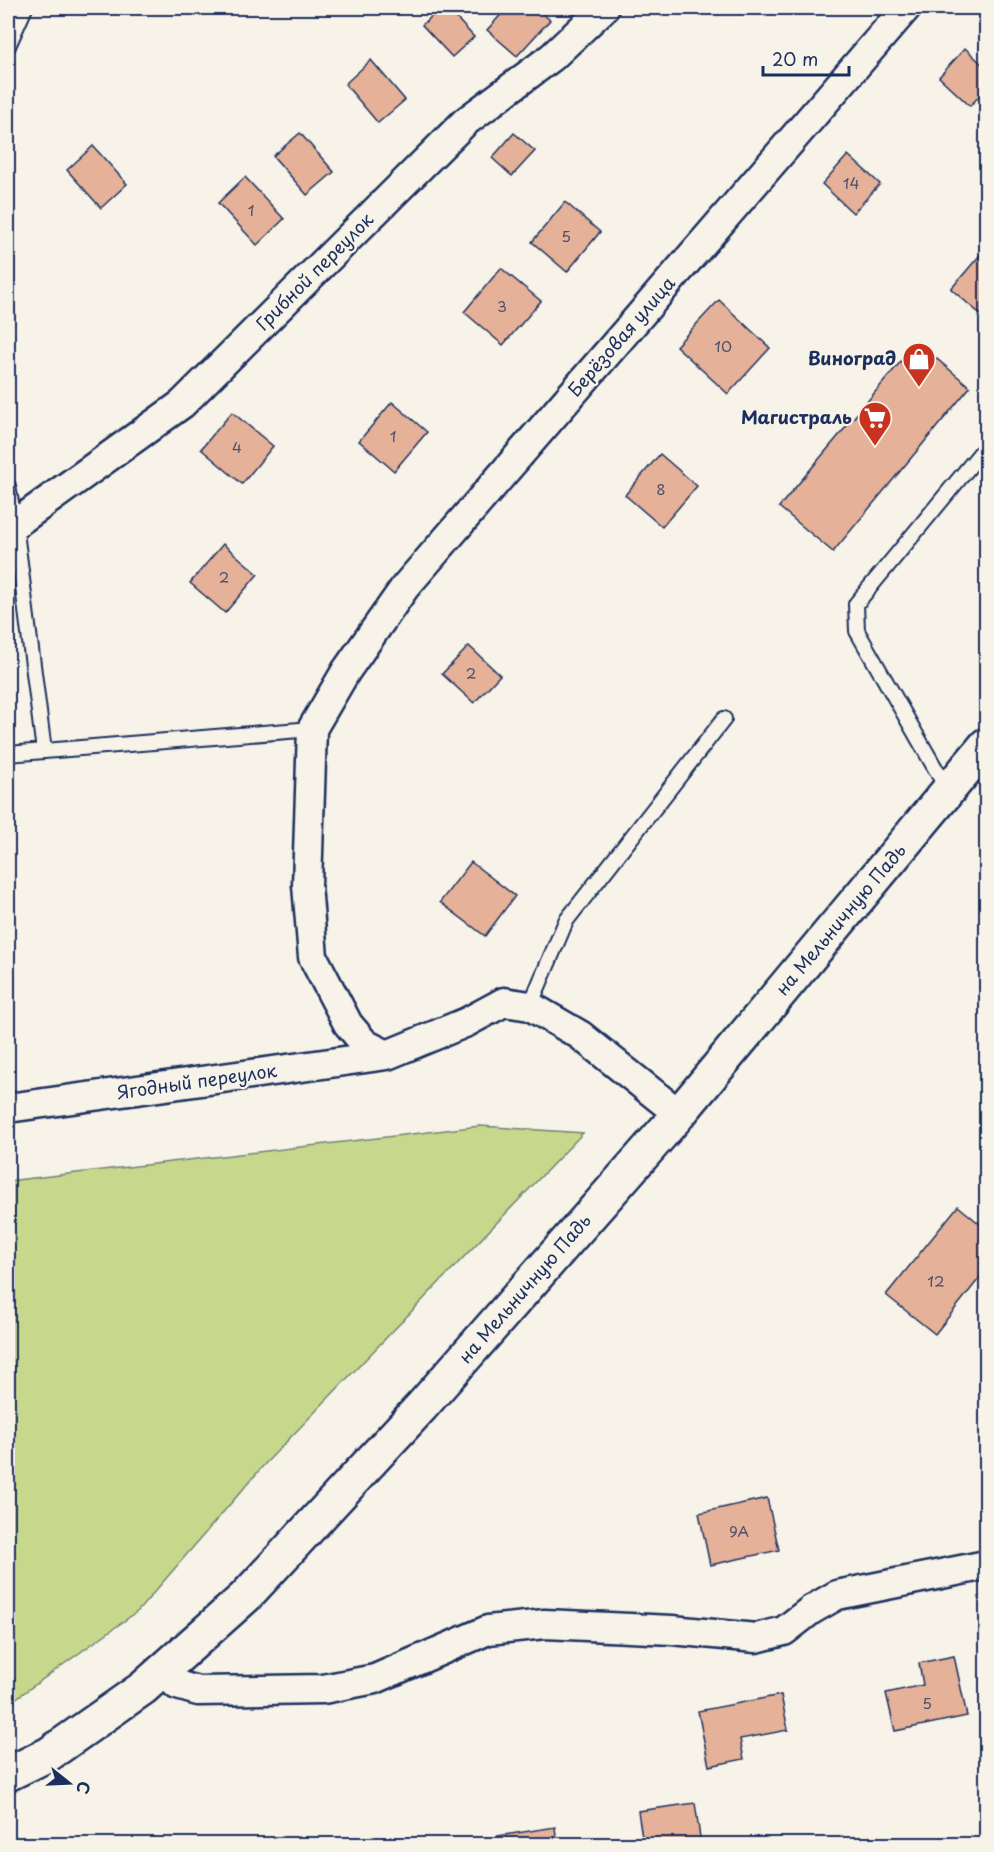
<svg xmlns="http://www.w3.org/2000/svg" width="994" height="1852" viewBox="0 0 994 1852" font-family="'Playpen Sans',sans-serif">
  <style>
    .green { fill: #c7d88c; stroke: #718475; stroke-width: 1.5 }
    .building { fill: #e5b198; stroke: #1b2f5e; stroke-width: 1.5 }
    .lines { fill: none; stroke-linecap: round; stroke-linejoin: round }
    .service-casing { stroke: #1b2f5e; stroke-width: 18 }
    .minor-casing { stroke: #1b2f5e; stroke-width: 33 }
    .tertiary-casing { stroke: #1b2f5e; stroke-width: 38 }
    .service { stroke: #f7f3e8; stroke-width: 14 }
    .minor { stroke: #f7f3e8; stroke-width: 28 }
    .tertiary { stroke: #f7f3e8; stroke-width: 33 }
    .labels { text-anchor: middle; stroke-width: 4.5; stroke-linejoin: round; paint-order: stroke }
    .number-label { font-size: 15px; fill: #4e506c }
    .street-label { font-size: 18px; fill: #1b2f5e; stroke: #f7f3e8 }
    .poi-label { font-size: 18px; font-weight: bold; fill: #1b2f5e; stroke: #f7f3e8; text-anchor: end }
  </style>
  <rect width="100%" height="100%" fill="#f7f3e8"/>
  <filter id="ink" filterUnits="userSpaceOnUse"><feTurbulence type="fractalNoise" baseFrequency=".0167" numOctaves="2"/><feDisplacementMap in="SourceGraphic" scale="12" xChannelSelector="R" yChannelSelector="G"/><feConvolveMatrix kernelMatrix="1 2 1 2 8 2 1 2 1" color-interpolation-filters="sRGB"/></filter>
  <g filter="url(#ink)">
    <path class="green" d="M480,1126L583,1133L263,1466L138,1611L8,1704V1181Z"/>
    <path class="building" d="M441,8H447L474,37L452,57L422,25Z
      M507,8H536L550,20L517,56L487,30Z
      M965,48L986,68V89L970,106L939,77Z
      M371,60L405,100L378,123L345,84Z
      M300,133L334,172L307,195L273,156Z
      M514,133L535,151L512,176L492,158Z
      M93,146L127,184L101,208L67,170Z
      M848,155L880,184L853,213L822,184Z
      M245,177L284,219L257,245L218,203Z
      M565,202L600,232L567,272L532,242Z
      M986,248V319L951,289Z
      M501,268L541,301L503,345L464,312Z
      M719,300L770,348L728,394L676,346Z
      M917,342L970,387L833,552L779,507Z
      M392,402L427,432L394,471L359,441Z
      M232,412L273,446L242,484L201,449Z
      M660,454L697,486L662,527L625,495Z
      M223,544L258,574L225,613L190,583Z
      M469,646L500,675L474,703L442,674Z
      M471,862L515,896L485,936L440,902Z
      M958,1206L986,1229V1270L935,1334L886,1295Z
      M767,1498L779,1550L710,1565L699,1513Z
      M954,1656L967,1716L895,1731L886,1693L923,1685L919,1663Z
      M781,1695L788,1730L740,1739L744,1759L709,1766L698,1711Z
      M695,1803L701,1844H643L638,1811Z
      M555,1827L557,1844H499L498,1836Z"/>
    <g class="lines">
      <g class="service-casing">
        <path id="service" d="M8,46L25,8
          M8,486L15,524L44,751
          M8,754L312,729
          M947,789L857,631L856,604L983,450
          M530,1006L566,921L724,719"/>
      </g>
      <g class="minor-casing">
        <path id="minor" d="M15,524L182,404L465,122L552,57L604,8
          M8,1108L387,1055
          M679,1114L580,1035L530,1006L504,1002L467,1022L387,1055L365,1044L348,1024L313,957L307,885L312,729L346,671L405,587L906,8
          M163,1670L177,1685L198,1691L323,1689L375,1679L488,1630L545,1624L672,1630L756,1638L784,1631L811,1610L837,1595L986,1565"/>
      </g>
      <g class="tertiary-casing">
        <path id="tertiary" d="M8,1774L49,1754L143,1688L245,1597L422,1406L679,1114L986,745"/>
      </g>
      <use href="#service" class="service"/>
      <use href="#minor" class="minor"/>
      <use href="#tertiary" class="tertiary"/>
    </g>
  </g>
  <defs>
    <g id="shop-pin" transform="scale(1.725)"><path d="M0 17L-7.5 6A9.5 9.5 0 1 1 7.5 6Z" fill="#c8321e" stroke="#f7f3e8"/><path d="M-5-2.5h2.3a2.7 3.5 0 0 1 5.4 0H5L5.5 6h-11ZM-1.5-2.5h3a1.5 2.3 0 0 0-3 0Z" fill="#fff"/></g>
    <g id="supermarket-pin" transform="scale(1.725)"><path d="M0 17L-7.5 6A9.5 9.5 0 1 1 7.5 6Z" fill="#c8321e" stroke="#f7f3e8"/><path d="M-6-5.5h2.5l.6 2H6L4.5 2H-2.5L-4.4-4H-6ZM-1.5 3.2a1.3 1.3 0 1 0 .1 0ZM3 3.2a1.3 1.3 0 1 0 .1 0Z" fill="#fff"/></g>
  </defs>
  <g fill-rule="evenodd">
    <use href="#shop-pin" x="919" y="359"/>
    <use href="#supermarket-pin" x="875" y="418"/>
  </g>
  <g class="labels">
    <g class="number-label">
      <text x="851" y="189">14</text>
      <text x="251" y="216">1</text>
      <text x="566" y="242">5</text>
      <text x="502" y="312">3</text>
      <text x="723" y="352">10</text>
      <text x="393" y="442">1</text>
      <text x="237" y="453">4</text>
      <text x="661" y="495">8</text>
      <text x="224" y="583">2</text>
      <text x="471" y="679">2</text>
      <text x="936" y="1287">12</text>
      <text x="739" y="1537">9А</text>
      <text x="927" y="1709">5</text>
    </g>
    <g class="street-label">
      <text transform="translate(315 272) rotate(-45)" y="6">Грибной переулок</text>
      <text transform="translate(622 337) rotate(-49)" y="6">Берёзовая улица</text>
      <text transform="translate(841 920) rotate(-50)" y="6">на Мельничную Падь</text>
      <text transform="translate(197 1082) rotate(-8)" y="6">Ягодный переулок</text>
      <text transform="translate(525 1289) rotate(-49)" y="6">на Мельничную Падь</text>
    </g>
    <g class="poi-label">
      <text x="896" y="365">Виноград</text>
      <text x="852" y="424">Магистраль</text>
    </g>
  </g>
  <rect width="994" height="1852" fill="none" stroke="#f7f3e8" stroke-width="30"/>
  <rect x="15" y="15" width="964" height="1822" fill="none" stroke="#1b2f5e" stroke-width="2" filter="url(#ink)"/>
  <g transform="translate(69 1783) rotate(108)" stroke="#f7f3e8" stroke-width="4.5" paint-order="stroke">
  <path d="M0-4.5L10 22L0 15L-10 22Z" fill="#1b2f5e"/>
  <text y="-9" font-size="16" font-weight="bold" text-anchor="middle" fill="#1b2f5e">С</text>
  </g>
  <path d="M763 66v9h86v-9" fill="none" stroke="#1b2f5e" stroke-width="3"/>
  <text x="772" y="66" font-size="18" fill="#1b2f5e" stroke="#f7f3e8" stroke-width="4.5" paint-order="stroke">20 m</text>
</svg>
